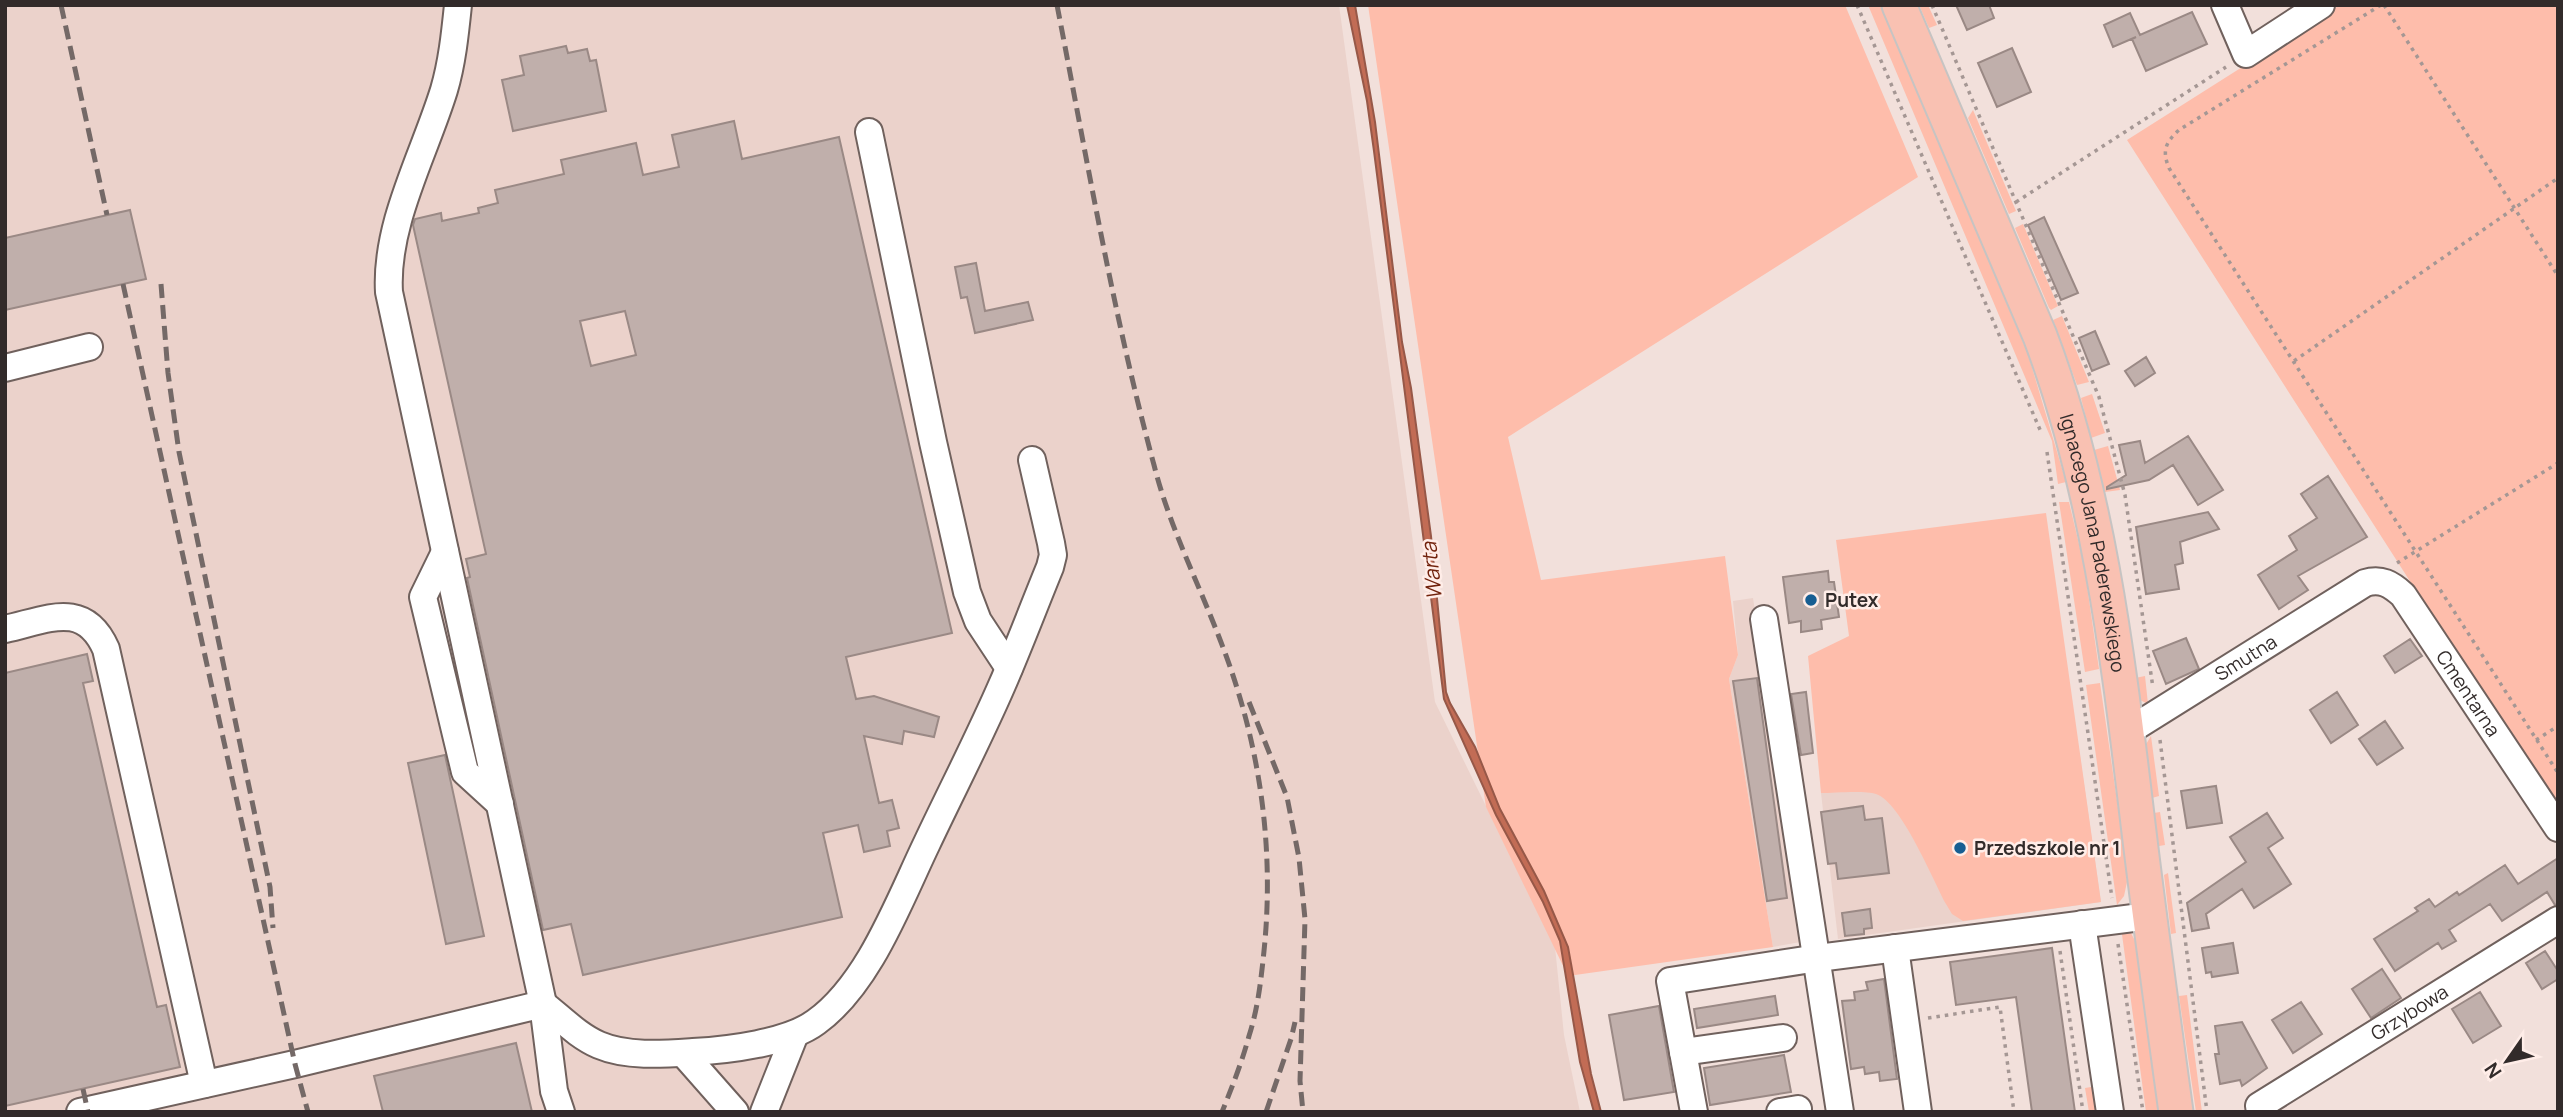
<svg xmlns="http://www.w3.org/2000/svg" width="2563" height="1117" viewBox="0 0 2563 1117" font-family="Manrope,sans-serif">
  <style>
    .built { fill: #ebd2cb }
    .green { fill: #febdab }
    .water { fill: #c26c55; stroke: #975848; stroke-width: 2 }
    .building { fill: #c0afab; stroke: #9a8985; stroke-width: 2; fill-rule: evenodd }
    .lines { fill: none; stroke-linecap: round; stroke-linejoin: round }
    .minor-casing { stroke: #70615d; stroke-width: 30 }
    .major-casing { stroke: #c6c4c3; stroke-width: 37 }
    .path { stroke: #a59794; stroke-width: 3.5; stroke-dasharray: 3.5 5; stroke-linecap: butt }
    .minor { stroke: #fff; stroke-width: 26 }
    .major { stroke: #f9c1b2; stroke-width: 33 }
    .rail { stroke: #746967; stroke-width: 5; stroke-dasharray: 14 7; stroke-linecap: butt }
    .poi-dot { fill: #175e92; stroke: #ffede8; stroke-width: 2.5 }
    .labels { text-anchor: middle; stroke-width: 5; stroke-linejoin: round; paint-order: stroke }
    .street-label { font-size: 19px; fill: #322b2a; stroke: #ffede8 }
    .poi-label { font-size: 19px; font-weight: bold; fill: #322b2a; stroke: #ffede8; text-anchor: start }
    .water-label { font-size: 21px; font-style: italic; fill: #71220c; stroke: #ffede8 }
  </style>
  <rect width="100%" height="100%" fill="#f2e0db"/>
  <path class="built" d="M5,5H1339L1435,702L1555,947L1564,1035L1580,1112H5Z
    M1753,598L1806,941L1773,947L1729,679L1738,655L1733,601Z
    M2080,756L2101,902L1838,939L1821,793Z"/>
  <path class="green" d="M1368,5H1845L1918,177L1508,437L1541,580L1725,556L1738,655L1729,679L1773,947L1568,976L1486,807Z
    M1868,5H1881L2028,354L2066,482L2058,484L2052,441Z
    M1919,5H1928L1937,25L1929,28Z
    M2340,5H2558V812L2127,140Z
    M1973,110L2016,211L2009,214L1968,118Z
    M2023,224L2058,306L2051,310L2049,308L2015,228Z
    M2062,316L2089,382L2077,385L2053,320Z
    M2092,394L2105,433L2091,438L2081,398Z
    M2108,446L2120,490L2105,492L2094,450Z
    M2059,502H2069L2084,565L2099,669L2085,672Z
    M2046,513L2101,902L1963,921L1952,914L1946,904C1933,880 1901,802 1876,794C1865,790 1833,793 1821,793L1808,656L1849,636L1836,540Z
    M2145,676L2148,704L2138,699L2135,678Z
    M2100,683L2124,849L2127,882L2124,896L2117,905L2086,685Z
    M2151,736L2159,796L2152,798L2145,746Z
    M2160,812L2165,845L2159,846L2154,813Z
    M2168,873L2176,933L2171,934L2164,875Z
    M2121,927L2131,933L2136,943L2159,1112H2146Z
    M2187,995L2202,1112H2196L2179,996Z
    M2097,1086L2100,1112H2089L2085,1088Z"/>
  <path class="water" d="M1347,5H1355L1375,122L1402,342L1411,388L1431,536L1446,692L1450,703L1475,747L1500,809L1544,891L1568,947L1591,1074L1601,1112H1594L1580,1062L1560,941L1543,902L1496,815L1444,699L1374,151L1367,101Z"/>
  <path class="building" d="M1956,5H1989L1994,18L1967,30Z
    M2192,12L2207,44L2146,71L2132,39L2136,37L2113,47L2104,25L2130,13L2140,35Z
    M566,46L568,53L587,49L590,61L596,60L606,111L513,131L502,80L524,75L520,56Z
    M2012,48L2031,92L1997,107L1978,63Z
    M734,121L742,159L839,137L952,633L846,657L856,699L874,696L939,717L934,737L904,731L902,744L864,736L879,803L892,800L899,828L887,831L890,846L864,852L858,825L823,833L842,917L583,975L571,924L543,930L539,911L467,578L470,577L466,559L486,554L413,225L415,219L441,213L442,221L479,213L478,208L498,203L495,190L564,174L561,160L636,143L643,175L679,167L672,135ZM625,311L636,355L591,366L580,321Z
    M130,210L146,279L5,310V238Z
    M2044,217L2078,293L2061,300L2028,225Z
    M976,263L985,311L1028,302L1033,320L975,333L967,297L961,298L955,267Z
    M2095,331L2109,364L2092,371L2079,338Z
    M2146,357L2155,373L2135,386L2125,371Z
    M2188,436L2223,490L2198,505L2173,465L2149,480L2107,489V487L2126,475L2119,445L2140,441L2145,463Z
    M2328,476L2367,537L2298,576L2308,590L2279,609L2258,575L2297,550L2289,536L2317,518L2301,494Z
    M2208,512L2219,529L2180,542L2183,563L2175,565L2179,589L2146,594L2136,527Z
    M1828,571L1829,582H1834L1839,617L1821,620L1822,629L1801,632V621L1789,623L1783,577Z
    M2186,638L2199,669L2166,684L2153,651Z
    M2410,639L2422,656L2395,673L2384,656Z
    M87,654L93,681L83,683L157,1007L166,1005L180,1067L5,1106V673Z
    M1757,678L1787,898L1767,901L1733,681Z
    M1806,692L1813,753L1801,755L1791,694Z
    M2337,692L2358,725L2331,743L2310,710Z
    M2385,721L2403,748L2377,765L2359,739Z
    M445,755L484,936L446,944L408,763Z
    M2216,786L2222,823L2187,828L2181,791Z
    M1863,806L1865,820L1882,818L1889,873L1838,879L1836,863L1828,864L1821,812Z
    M2267,813L2283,838L2268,848L2291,884L2254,908L2242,889L2206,914L2209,928L2192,931L2187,903L2246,862L2230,837Z
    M2558,858V904L2555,905L2547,892L2502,921L2490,904L2449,930L2456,941L2442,949L2438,943L2395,971L2374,939L2418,911L2415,908L2429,899L2435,907L2457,892L2459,895L2505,865L2518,884Z
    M1870,909L1872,928L1864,929V934L1845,936L1842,913Z
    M2233,943L2238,973L2212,977L2211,972L2206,973L2202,948Z
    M2052,948L2075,1112H2032L2016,997L1956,1005L1950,962Z
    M2545,951L2558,971V979L2542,989L2526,963Z
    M2382,969L2401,998L2371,1018L2352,989Z
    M1884,979L1897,1079L1880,1081L1879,1072L1865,1074L1864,1067L1851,1069L1842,1001L1855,1000L1854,992L1868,990L1866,982Z
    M2480,992L2501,1026L2473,1043L2452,1009Z
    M1775,996L1778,1015L1697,1028L1694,1009Z
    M2301,1002L2322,1034L2293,1053L2272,1020Z
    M1659,1006L1674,1092L1624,1100L1609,1015Z
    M2242,1022L2267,1068L2242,1086L2240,1080L2220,1084L2215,1054H2219L2215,1026Z
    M516,1043L532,1112H383L374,1076Z
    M1784,1055L1791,1092L1710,1105L1704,1068Z"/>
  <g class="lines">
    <g class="minor-casing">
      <g id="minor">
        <path d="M2225,5L2246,54L2321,5"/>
        <path d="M869,132L933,442L967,592L978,621L1009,668"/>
        <path d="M5,368L89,347"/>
        <path d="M445,552L423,597L465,772L500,804"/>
        <path d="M1764,619L1840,1112"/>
        <path d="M5,629C47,620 84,599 106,649L204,1084"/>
        <path id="s1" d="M2127,732L2365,583C2381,578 2391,584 2403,595L2558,828"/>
        <path d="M2082,924L2110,1112"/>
        <path d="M1895,948L1918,1112"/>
        <path d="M543,1004C561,1018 578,1036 599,1045C627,1057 664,1054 693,1052C728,1050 788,1043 816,1022C869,984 899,901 927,843C952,790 979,738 1002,685C1019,646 1034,606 1050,567L1053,555L1051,543L1032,460"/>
        <path d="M543,1004L554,1091L561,1112"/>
        <path d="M1683,1052L1783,1038"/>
        <path d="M683,1053L735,1112"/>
        <path id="s2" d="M2259,1106L2558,920"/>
        <path d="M80,1112L295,1064L543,1004L389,292C385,224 424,155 444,90C452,63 455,34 458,5"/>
        <path d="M764,1112L795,1034"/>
        <path d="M1694,1112L1670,981L1818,958L2149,916"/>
        <path d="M1780,1112L1798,1109"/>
      </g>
    </g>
    <g class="major-casing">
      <g id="major">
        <path id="s3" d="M1899,5L2040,336C2097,486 2117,649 2136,807C2148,909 2162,1010 2176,1112"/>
      </g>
    </g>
    <path class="path" d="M1857,5L2041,432
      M1932,5L2099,397L2125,495L2153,688
      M2381,5L2179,130C2165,143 2162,151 2169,168L2558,773
      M2384,5L2558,276
      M2016,202L2226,67
      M2294,361L2558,178
      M2047,452L2112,898
      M2397,563L2558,463
      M2160,740L2207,1112
      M2536,740L2558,726
      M2118,944L2143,1112
      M2060,951L2083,1112
      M1928,1018L2000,1007L2014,1112"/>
    <use href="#minor" class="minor"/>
    <use href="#major" class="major"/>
    <path class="rail" d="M61,5L107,215
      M1057,5C1087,159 1113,314 1154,465C1169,525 1197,580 1219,637C1259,738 1275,844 1264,951C1261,980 1258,1008 1249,1036C1242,1062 1232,1087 1222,1112
      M123,284L295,1064L308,1112
      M161,284L168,373L179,452L270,887L273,928
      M1249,702L1287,797L1299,858L1305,919L1300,1081L1303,1112
      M83,1089L88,1112
      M1266,1112L1291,1039L1295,1022"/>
  </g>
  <g class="poi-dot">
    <circle cx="1811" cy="600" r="7"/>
    <circle cx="1960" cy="848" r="7"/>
  </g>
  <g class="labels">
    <g class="street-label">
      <text dy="7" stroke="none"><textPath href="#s3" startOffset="574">Ignacego Jana Paderewskiego</textPath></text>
      <text dy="7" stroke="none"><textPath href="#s1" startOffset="140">Smutna</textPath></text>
      <text dy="7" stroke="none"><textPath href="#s1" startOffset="441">Cmentarna</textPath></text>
      <text dy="7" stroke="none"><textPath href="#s2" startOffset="177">Grzybowa</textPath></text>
    </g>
    <g class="poi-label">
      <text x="1825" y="607">Putex</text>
      <text x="1974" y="855">Przedszkole nr 1</text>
    </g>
    <g class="water-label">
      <text transform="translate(1432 571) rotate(-96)" y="7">Warta</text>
    </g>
  </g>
  <rect width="2563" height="1117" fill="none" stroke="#322b2a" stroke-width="14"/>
  <g transform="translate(2507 1061) rotate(236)" stroke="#ffede8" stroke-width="5" paint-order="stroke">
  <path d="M0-5L12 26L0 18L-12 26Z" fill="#322b2a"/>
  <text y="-10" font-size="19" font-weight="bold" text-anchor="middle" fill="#322b2a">N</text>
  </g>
</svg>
